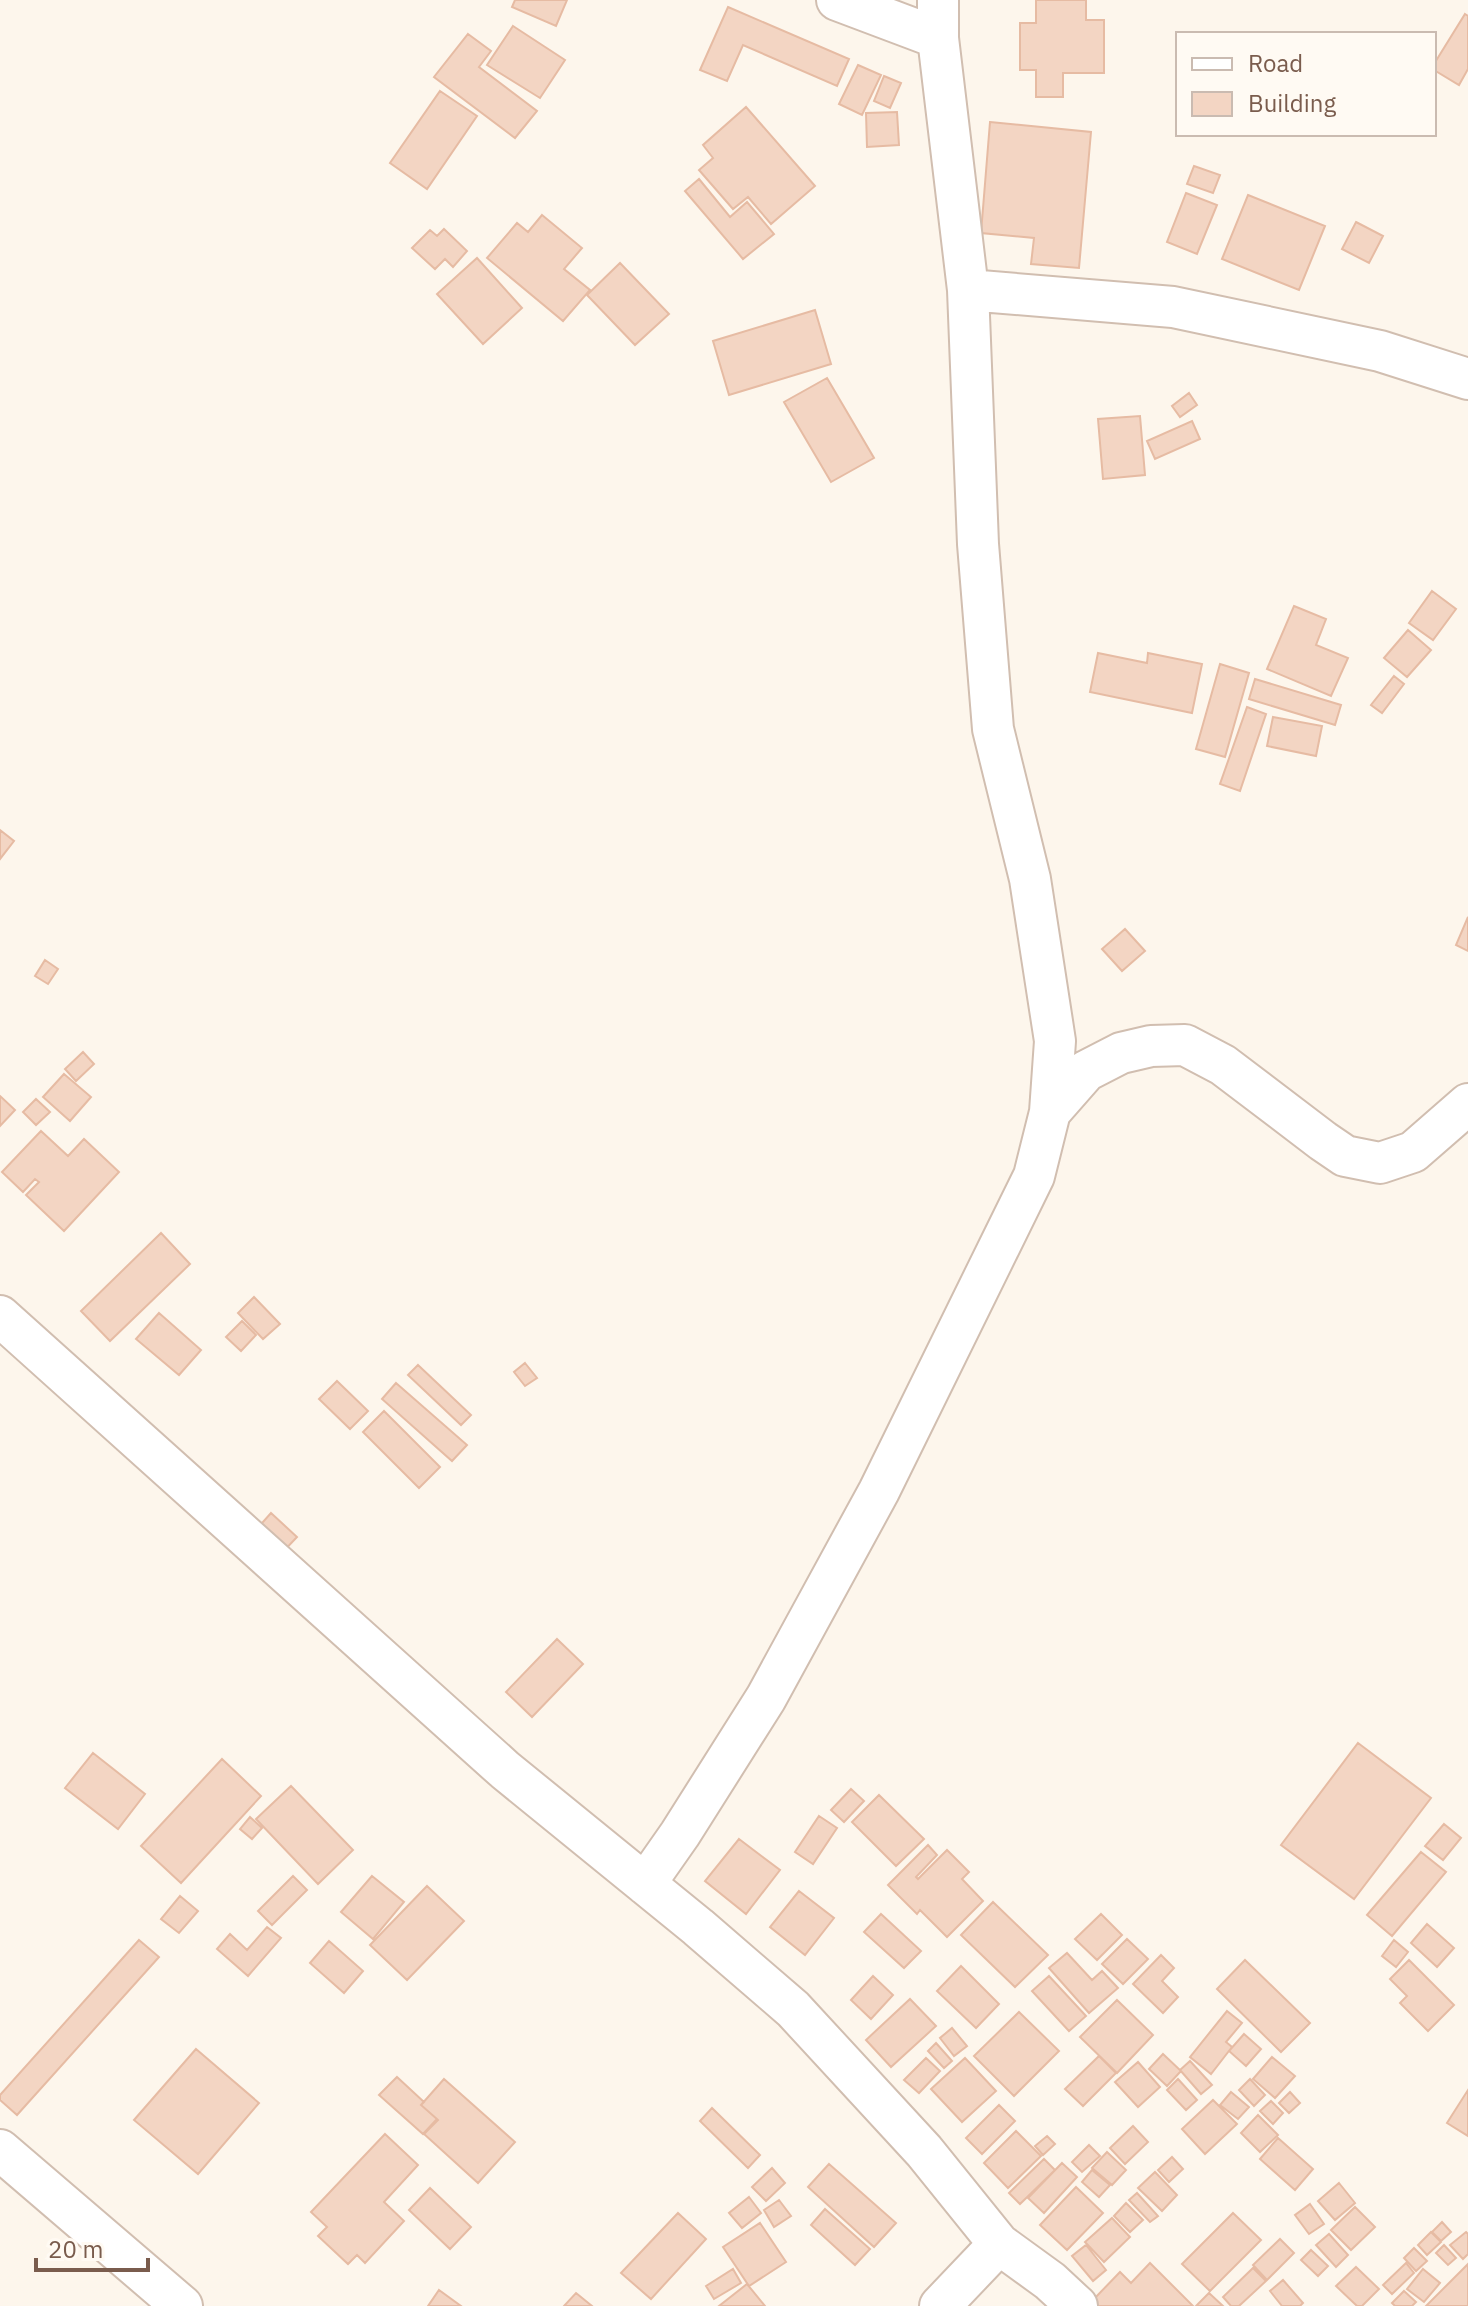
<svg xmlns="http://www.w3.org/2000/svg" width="1468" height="2306" viewBox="0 0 1468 2306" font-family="'IBM Plex Sans',sans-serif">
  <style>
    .building { fill: #f3d5c3; stroke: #e6bba3; stroke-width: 2 }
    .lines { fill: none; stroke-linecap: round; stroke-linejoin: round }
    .minor-casing { stroke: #d1beb0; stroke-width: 44 }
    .minor { stroke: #fff; stroke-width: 40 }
  </style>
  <rect width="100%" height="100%" fill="#fdf6ec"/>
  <path class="building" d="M515,0H567L556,26L512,7Z
    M1036,0H1086V20H1104V73H1063V97H1036V70H1020V23H1036Z
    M728,7L849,59L837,86L743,45L727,81L700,70Z
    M1465,14L1468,16V69L1459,85L1434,70V64Z
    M513,26L565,60L540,98L487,65Z
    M468,34L491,51L479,67L537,111L515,138L434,77Z
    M858,65L881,75L862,115L839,104Z
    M884,76L901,83L890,108L874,101Z
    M440,91L477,116L427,189L390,163Z
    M746,107L815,186L771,224L748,197L733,209L699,170L713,158L703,145Z
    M897,112L899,145L867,147L866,113Z
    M990,122L1091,132L1079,268L1031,264L1034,238L981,233Z
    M1194,166L1220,175L1213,193L1187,184Z
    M699,179L730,217L747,202L774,234L743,259L685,191Z
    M1186,193L1217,205L1197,254L1167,242Z
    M1248,195L1325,226L1299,290L1222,259Z
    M542,215L582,248L564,269L590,290L563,321L487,258L517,223L528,232Z
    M1356,222L1383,236L1369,263L1342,249Z
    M444,229L467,251L453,267L445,259L435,269L412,248L430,230L437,236Z
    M477,258L522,308L483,344L437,294Z
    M620,263L669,314L635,345L587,295Z
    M815,310L831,364L729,395L713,341Z
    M827,378L874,458L831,482L784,402Z
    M1189,393L1197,405L1180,417L1172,406Z
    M1140,416L1145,475L1103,479L1098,419Z
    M1192,421L1200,439L1155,459L1147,441Z
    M1432,591L1456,609L1433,640L1409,623Z
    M1294,606L1326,619L1316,645L1348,658L1331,696L1267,669Z
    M1408,630L1431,650L1407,677L1384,658Z
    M1098,653L1147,663L1148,653L1202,664L1192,713L1090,692Z
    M1220,664L1249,673L1225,757L1196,749Z
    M1394,676L1404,684L1382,713L1371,705Z
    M1255,679L1341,705L1335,725L1249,699Z
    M1247,707L1266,714L1240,791L1220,784Z
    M1273,717L1322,726L1316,756L1267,746Z
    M0,830L14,841L0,859Z
    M1468,917V951L1456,945Z
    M1125,929L1145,951L1122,971L1102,949Z
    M45,960L58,969L48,984L35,976Z
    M83,1052L94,1064L76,1081L65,1069Z
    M64,1074L91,1097L70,1121L43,1097Z
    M0,1096L15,1110L0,1126Z
    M36,1099L50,1112L36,1125L23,1112Z
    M41,1131L68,1156L84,1139L119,1172L64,1231L26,1195L39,1182L35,1179L23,1192L2,1172Z
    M161,1233L190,1264L110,1341L81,1311Z
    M254,1297L280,1324L263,1339L238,1313Z
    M159,1313L201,1350L179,1375L136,1339Z
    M242,1321L256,1335L241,1351L226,1337Z
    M525,1363L537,1378L525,1386L514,1372Z
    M418,1365L471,1415L461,1425L408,1375Z
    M337,1381L368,1411L350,1429L319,1399Z
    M396,1383L467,1445L452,1461L382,1399Z
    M384,1411L440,1467L419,1488L363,1432Z
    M271,1513L297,1537L281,1554L254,1532Z
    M557,1639L583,1664L532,1717L506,1692Z
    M1358,1743L1431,1798L1354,1899L1281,1845Z
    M93,1753L145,1794L118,1829L65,1788Z
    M222,1759L261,1796L181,1883L141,1846Z
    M291,1786L353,1850L318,1884L256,1819Z
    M851,1789L864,1801L844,1822L831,1810Z
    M879,1795L924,1839L896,1866L852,1822Z
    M819,1816L837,1828L813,1864L795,1852Z
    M250,1817L262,1828L252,1839L240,1829Z
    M1444,1824L1461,1838L1443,1860L1425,1846Z
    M739,1839L780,1870L746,1914L705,1881Z
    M928,1845L937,1855L916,1877L918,1879L947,1850L969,1872L962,1879L983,1901L947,1937L920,1910L917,1914L888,1885Z
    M1421,1852L1446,1872L1392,1936L1367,1915Z
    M293,1876L307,1890L272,1925L258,1911Z
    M372,1876L404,1902L373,1939L341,1912Z
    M427,1886L464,1921L407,1980L370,1945Z
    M799,1891L834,1918L805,1955L770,1927Z
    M180,1896L198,1911L179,1933L161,1919Z
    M993,1902L1048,1955L1015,1987L961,1935Z
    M881,1914L921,1951L904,1968L864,1932Z
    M1101,1914L1122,1935L1097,1960L1075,1939Z
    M1427,1924L1454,1948L1437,1967L1411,1943Z
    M267,1927L281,1938L248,1976L217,1949L230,1934L247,1950Z
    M1127,1939L1148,1959L1123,1984L1102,1964Z
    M139,1940L159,1957L17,2115L0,2100V2095Z
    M1394,1940L1408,1952L1396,1967L1382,1956Z
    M329,1941L363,1971L344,1993L310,1963Z
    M1067,1953L1092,1980L1102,1971L1118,1988L1089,2013L1049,1968Z
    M1161,1955L1174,1968L1162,1981L1178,1997L1163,2013L1133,1984Z
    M1245,1960L1310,2023L1281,2052L1217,1989Z
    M1409,1960L1454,2005L1428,2031L1400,2003L1407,1996L1390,1979Z
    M961,1966L999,2004L976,2028L937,1991Z
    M873,1976L893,1995L871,2019L851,2000Z
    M1049,1976L1086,2016L1069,2031L1032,1991Z
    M910,1999L936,2026L891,2067L866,2040Z
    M1117,2000L1153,2035L1117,2073L1080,2037Z
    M1227,2011L1242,2023L1226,2042L1232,2047L1211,2074L1190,2057Z
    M1019,2012L1059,2051L1014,2096L974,2056Z
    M952,2028L967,2046L954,2056L940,2038Z
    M1244,2034L1261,2049L1246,2066L1229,2051Z
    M936,2043L952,2061L944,2068L928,2051Z
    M196,2049L259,2103L198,2174L134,2120Z
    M1163,2054L1181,2071L1167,2086L1149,2069Z
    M1099,2056L1116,2073L1083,2106L1065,2089Z
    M1272,2057L1295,2076L1275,2098L1253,2079Z
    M926,2058L940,2071L919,2093L904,2080Z
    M965,2058L996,2091L962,2122L931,2089Z
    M1190,2061L1212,2085L1201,2094L1180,2070Z
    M1138,2062L1160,2087L1138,2107L1115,2082Z
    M397,2077L424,2102L421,2105L437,2119L423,2134L379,2095Z
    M444,2079L515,2142L478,2183L424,2134L438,2120L421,2105Z
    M1178,2079L1197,2100L1186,2110L1167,2090Z
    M1250,2079L1265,2095L1254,2106L1239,2090Z
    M1468,2090V2136L1447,2123Z
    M1231,2092L1249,2107L1238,2119L1220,2105Z
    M1290,2092L1300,2103L1289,2113L1279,2103Z
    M1213,2100L1237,2124L1205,2154L1182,2129Z
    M1271,2101L1283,2113L1273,2124L1260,2111Z
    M999,2105L1015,2121L982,2154L966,2138Z
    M712,2108L760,2155L748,2168L700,2121Z
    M1258,2115L1278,2135L1260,2152L1241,2133Z
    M1133,2126L1148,2142L1125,2164L1110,2148Z
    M1016,2131L1041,2156L1008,2188L984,2163Z
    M385,2134L418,2165L384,2202L404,2221L365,2263L357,2255L348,2264L318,2236L327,2227L311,2212Z
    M1047,2136L1055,2144L1043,2155L1035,2146Z
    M1278,2138L1313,2169L1295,2190L1260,2159Z
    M1089,2145L1100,2156L1082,2172L1072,2162Z
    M1107,2152L1126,2170L1112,2185L1092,2168Z
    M1172,2157L1183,2169L1169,2182L1158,2170Z
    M1044,2159L1055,2170L1020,2204L1009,2193Z
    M1062,2163L1077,2177L1044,2213L1028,2198Z
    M829,2164L896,2223L874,2247L808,2187Z
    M772,2168L785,2183L766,2201L752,2187Z
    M1092,2170L1110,2185L1099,2197L1082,2182Z
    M1155,2172L1177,2195L1162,2211L1138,2188Z
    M1339,2183L1355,2203L1335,2220L1318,2201Z
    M1076,2187L1103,2213L1067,2250L1040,2225Z
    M430,2188L471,2227L450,2249L409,2210Z
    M1137,2193L1158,2216L1150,2222L1129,2200Z
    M749,2197L761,2213L742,2228L729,2213Z
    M779,2200L791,2216L774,2227L764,2210Z
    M1126,2203L1143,2220L1130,2232L1114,2216Z
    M1310,2204L1324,2224L1309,2234L1295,2215Z
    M1355,2207L1375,2227L1351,2250L1331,2230Z
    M825,2209L870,2249L855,2265L811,2225Z
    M678,2213L706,2239L651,2299L621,2273Z
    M1233,2213L1261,2240L1210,2291L1182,2264Z
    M1112,2218L1130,2237L1104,2262L1085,2242Z
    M1442,2222L1451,2232L1441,2241L1432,2232Z
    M760,2223L786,2262L749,2286L723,2247Z
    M1431,2232L1441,2242L1427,2255L1418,2245Z
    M1466,2232L1468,2234V2254L1463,2259L1450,2245Z
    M1329,2234L1348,2255L1336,2267L1316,2245Z
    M1280,2239L1294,2253L1267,2280L1253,2265Z
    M1086,2245L1106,2270L1093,2281L1072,2256Z
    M1444,2245L1456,2258L1448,2265L1436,2253Z
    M1414,2248L1427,2261L1416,2271L1404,2258Z
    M1311,2250L1328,2266L1318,2276L1301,2260Z
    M1150,2263L1193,2306H1097L1092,2301L1120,2272L1131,2283Z
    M1406,2263L1414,2273L1392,2294L1383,2285Z
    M1468,2264V2306H1426Z
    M1356,2267L1379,2289L1362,2306H1357L1336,2286Z
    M1253,2268L1266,2281L1239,2306H1231L1223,2297Z
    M733,2269L741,2283L714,2299L706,2286Z
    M1423,2269L1440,2283L1424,2302L1407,2289Z
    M1283,2280L1303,2303L1300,2306H1282L1270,2291Z
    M747,2284L765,2306H719Z
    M439,2290L461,2306H428Z
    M1404,2291L1416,2302L1412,2306H1395L1392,2303Z
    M576,2293L592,2306H564Z
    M1209,2293L1223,2306H1196Z"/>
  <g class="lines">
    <g class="minor-casing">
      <path id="minor" d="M837,0L938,38
        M968,290L1173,307L1380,351L1468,379
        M1050,1112L1086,1071L1121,1053L1151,1046L1185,1045L1223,1065L1323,1141L1345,1156L1380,1163L1413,1152L1468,1104
        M0,1316L505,1770L698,1927L793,2009L924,2151L999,2244L940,2306
        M645,1884L680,1834L766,1698L879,1491L1034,1176L1050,1112L1055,1041L1030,879L993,729L978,544L968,290L938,38V0
        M0,2150L182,2306
        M999,2244L1050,2281L1077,2306"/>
    </g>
    <use href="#minor" class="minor"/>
  </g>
  <rect x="1176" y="32" width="260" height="104" fill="#fffaf3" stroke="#cabbb1" stroke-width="2"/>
  <rect x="1192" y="58" width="40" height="12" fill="#ffffff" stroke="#cabbb1" stroke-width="2"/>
  <text x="1248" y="72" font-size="24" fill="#7a5c4d">Road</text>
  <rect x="1192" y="92" width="40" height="24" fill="#f3d5c3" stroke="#cabbb1" stroke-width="2"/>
  <text x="1248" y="112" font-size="24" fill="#7a5c4d">Building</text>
  <path d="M36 2258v12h112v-12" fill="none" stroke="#7a5c4d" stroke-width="4"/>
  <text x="48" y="2258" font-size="24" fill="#7a5c4d" stroke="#fffaf3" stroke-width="6" paint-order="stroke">20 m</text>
</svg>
